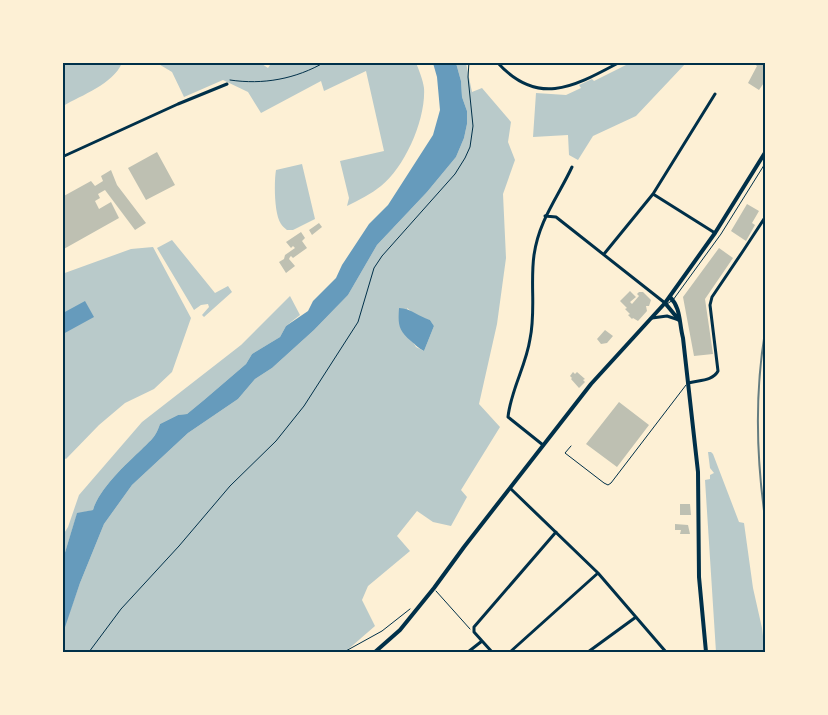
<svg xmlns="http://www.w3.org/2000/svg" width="828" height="715" viewBox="0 0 828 715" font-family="'Nunito Sans',sans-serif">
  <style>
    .green { fill: #b9caca; fill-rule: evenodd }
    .water { fill: #669bbc }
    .building { fill: #bec0b2 }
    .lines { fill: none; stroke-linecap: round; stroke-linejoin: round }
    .path { stroke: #003049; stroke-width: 1 }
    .service { stroke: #003049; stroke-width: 1 }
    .minor { stroke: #003049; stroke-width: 3 }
    .tertiary { stroke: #003049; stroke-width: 4 }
    .rail { stroke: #657d81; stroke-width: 2 }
    .neatline { fill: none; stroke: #003049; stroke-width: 2 }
  </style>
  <rect width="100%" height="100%" fill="#fdf0d5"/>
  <path class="green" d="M63,62H122V63C113,84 82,95 63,106Z
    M259,62L268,68L272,62L416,63C419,70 423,80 424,88C426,119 405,167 381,186C371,194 359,200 347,206L349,198L340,161L384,151L366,71L324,91L321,81L261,113L248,92L223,80L184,97L172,72L157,63Z
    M627,62L686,63L636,116L593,136L578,160L569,155L568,135L533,137L536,93L566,95L581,88L579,85L592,79L594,81L626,65Z
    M456,63H466L472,92L482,88L511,122L508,142L515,160L503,194L506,258L497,324L479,404L500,427L461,490L467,497L451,526L433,522L417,511L397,536L410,551L368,586L362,600L375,626L345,652H63L62,633L80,583L104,524L132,485L188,433L238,399L255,379L272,368L314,330L348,295L377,245L427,192L456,157L464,138L467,124V111L462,97L461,81ZM407,308L420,318L430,320L434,326L424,351L416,347L413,342Z
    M302,164L315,219L293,230H287C285,228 283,227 281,224C274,214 274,182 276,170Z
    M172,240L215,293L228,286L232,292L204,317L202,315L209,307L208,304L201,305L194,310L157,248Z
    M153,247L191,318L172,372L154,389L125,403L99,425L66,459L62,457V274L131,249Z
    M290,296L300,315L286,326L280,337L252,354L246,364L204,400L187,414L178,415L160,424C155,438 152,439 142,449C126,464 99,489 93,510L77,514L63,559V535L68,527L79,495L142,422L241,345Z
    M708,452H711L713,454L739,522L744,523L753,588L762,628L765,652H716L705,480L710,479V475L714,473L710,468Z"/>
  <path class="water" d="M433,63H456L461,81L462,97L467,111V124L464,138L456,157L427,192L377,245L348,295L314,330L272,368L255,379L238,399L188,433L132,485L104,524L80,583L63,633V559L77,513L93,510C99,489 126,464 142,449C152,439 155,438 160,424L178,415L187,414L204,400L246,364L252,354L280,337L286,326L308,311L313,301L336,278L342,265L369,224L388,205L433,135L440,110L437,77Z
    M85,301L94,317L63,334V313Z
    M399,308C411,308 419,317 430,320L434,326L424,351C418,348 416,345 411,341C398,330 398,324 399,308Z"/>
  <path class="building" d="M752,62H766V80L759,90L748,83L757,66Z
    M157,152L175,185L146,200L128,168Z
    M111,170L117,185L146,223L135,230L105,190L98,194L100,198L95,201L99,209L111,202L119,218L62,250V197L91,181L95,186L103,181L101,176Z
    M747,204L759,211L752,223L755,225L746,241L731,231Z
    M319,223L322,227L312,235L309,230Z
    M301,232L305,238L302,241L307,248L293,258L291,256L290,257L289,259L295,266L286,273L279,262L284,259L285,255L295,248L293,246L291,248L286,242Z
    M719,248L733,258L705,299L713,354L694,356L683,297Z
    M630,291L636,297L630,302L632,304L639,296L637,294L639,292H643L651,300L649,306H646L647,311L638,321L633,318L632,319L628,315L630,314L625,309L627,308L620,301Z
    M605,330L613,336L607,343L601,344L597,339Z
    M573,372L575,374L577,372L585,379L583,380L585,382L579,388L571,379L572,378L570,376Z
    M619,402L649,425L617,467L586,444Z
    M680,504H690L691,515H680Z
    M675,524L688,525L690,534H680L681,530H675Z"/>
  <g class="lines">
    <path class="path" d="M230,80C263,85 296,79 325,62
      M436,591L470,629
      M89,652L121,609L179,546L230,486L276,441L304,406L358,322L374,268L382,256L455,174L465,158L470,147L473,126L468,77L469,62
      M344,652L382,631L410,609"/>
    <path class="service" d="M667,304L673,300L721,234L766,162
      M571,446L565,453L604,483L608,485L611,483L686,385"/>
    <path class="minor" d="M497,62C538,108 575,86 620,62
      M62,157L178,104L227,84
      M653,194L715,233
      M545,216L556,217L665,303
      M604,254L653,194L715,94
      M652,318L667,316L679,320
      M688,383C699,380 713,381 718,371L710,305L712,297L743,251L766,216
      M543,445L508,417C511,389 526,366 530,339C536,311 530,283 534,255C539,220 558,197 572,167
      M511,489L598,573L666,652
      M468,652L482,641
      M492,652L474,632V627L556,532
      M510,652L598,573
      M588,652L636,617"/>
    <path class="tertiary" d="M670,297C681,308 679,323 683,338L698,472L699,577L706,652
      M665,303L679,320
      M375,652L400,630L434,588L464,547L591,384L665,303L715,233L766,151"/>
    <path class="rail" d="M766,326C754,393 756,458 766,525
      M766,407V426"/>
  </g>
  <rect width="828" height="715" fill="none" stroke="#fdf0d5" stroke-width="128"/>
  <rect x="64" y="64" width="700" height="587" class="neatline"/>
</svg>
